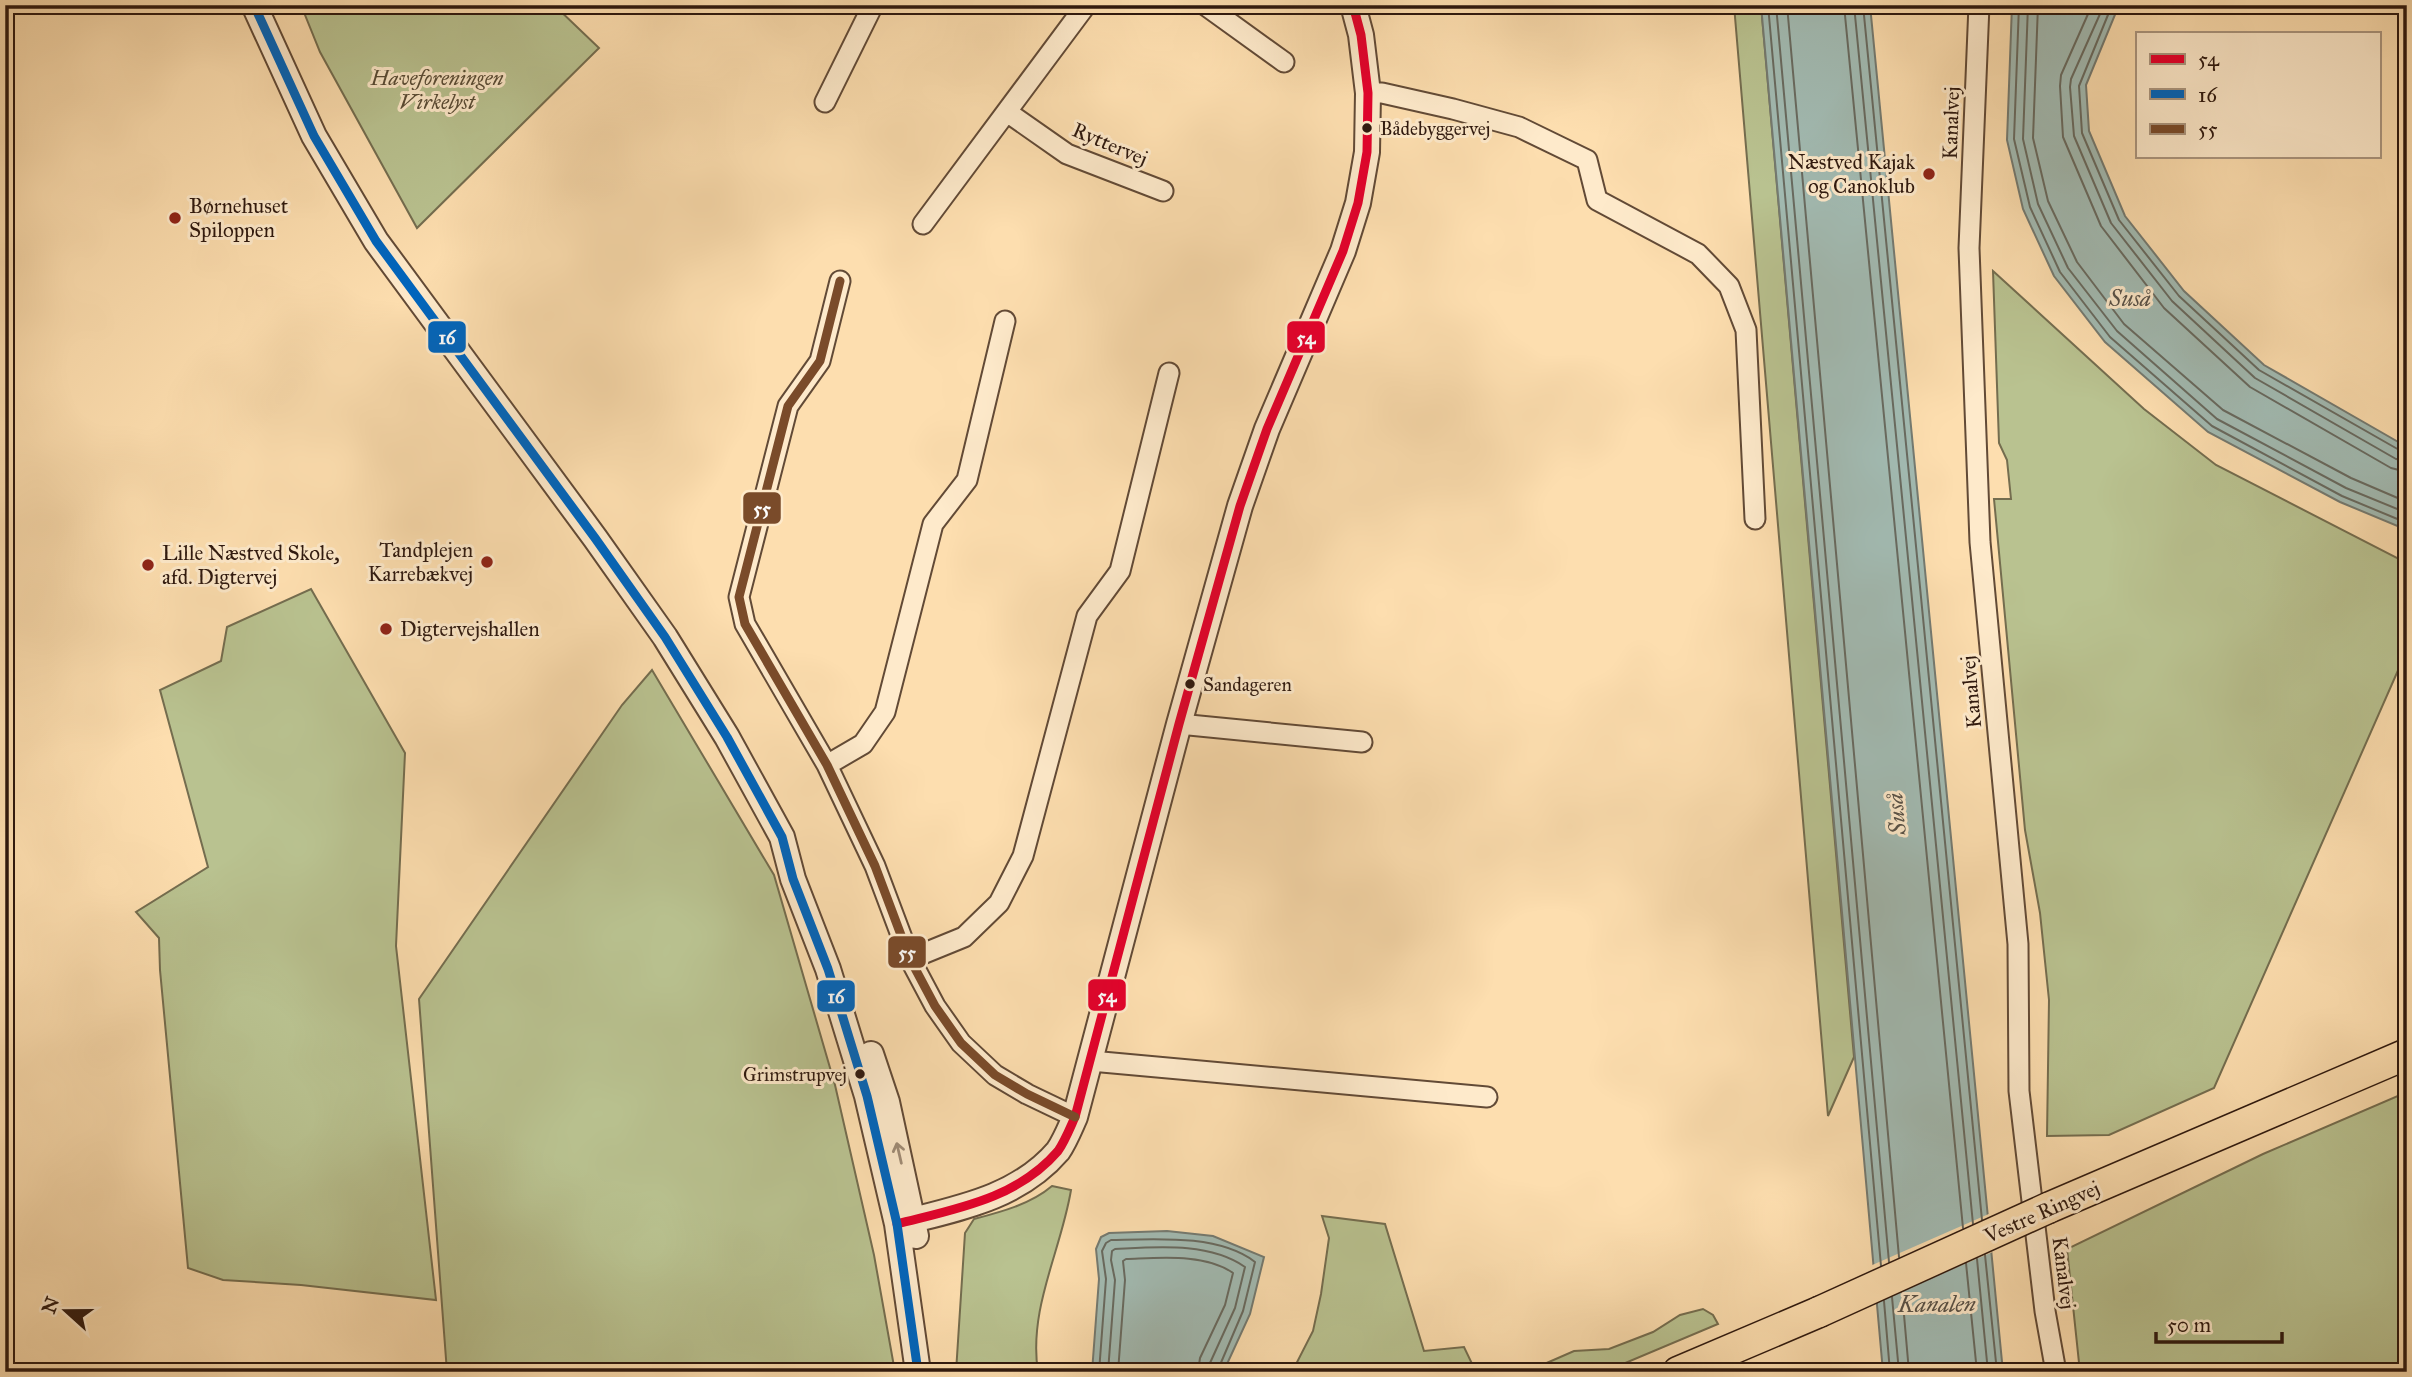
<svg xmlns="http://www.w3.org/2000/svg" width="2412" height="1377" viewBox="0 0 2412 1377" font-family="'IM FELL Great Primer',serif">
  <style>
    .green { fill: #b9c290; stroke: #746d4f; stroke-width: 2 }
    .water { fill: #a2bbb3; stroke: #747a71; stroke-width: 2 }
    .pier { fill: #fddeaf }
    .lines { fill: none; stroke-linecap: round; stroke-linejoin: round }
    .shore { stroke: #686a60; stroke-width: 2 }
    .minor-casing { stroke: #624a36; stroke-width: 23 }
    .tertiary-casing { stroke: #624a36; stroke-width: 28 }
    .primary-casing { stroke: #2e180e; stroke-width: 33 }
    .minor { stroke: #feeacb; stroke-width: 19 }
    .tertiary { stroke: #feeacb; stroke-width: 24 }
    .primary { stroke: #fddeaf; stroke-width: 30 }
    .primary-bridge-casing { stroke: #2e180e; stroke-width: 33; stroke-linecap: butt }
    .primary-bridge { stroke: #fddeaf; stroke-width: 30 }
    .bus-1-casing { stroke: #feeacb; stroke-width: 14 }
    .bus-2-casing { stroke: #feeacb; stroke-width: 14 }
    .bus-3-casing { stroke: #feeacb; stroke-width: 14 }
    .bus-1 { stroke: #e4002b; stroke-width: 9 }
    .bus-2 { stroke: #0065bd; stroke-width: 9 }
    .bus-3 { stroke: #7a4b2a; stroke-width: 9 }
    .oneway { stroke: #a08c76 }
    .bus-dot { fill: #2e180e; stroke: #feeacb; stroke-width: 2.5 }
    .poi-dot { fill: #8f2418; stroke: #feeacb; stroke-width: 2.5 }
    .labels { text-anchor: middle; stroke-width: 6; stroke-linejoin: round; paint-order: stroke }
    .bus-label { font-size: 19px; fill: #2e180e; stroke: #feeacb; text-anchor: start }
    .park-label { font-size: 21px; font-style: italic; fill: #584b35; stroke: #feeacb }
    .street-label { font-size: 21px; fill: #2e180e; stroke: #feeacb }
    .poi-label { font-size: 21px; fill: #2e180e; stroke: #feeacb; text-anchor: start }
    .water-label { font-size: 23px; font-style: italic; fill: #575148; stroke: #feeacb }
    .line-badge { stroke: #feeacb; stroke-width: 2.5 }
    .badge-label { font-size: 19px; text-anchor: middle; font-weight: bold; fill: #fff }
  </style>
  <rect width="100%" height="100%" fill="#fddeaf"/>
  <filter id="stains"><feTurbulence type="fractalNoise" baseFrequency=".00286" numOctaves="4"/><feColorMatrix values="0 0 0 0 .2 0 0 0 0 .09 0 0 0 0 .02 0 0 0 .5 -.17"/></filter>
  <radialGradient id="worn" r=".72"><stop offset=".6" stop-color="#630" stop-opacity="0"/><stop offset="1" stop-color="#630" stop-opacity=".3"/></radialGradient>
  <path class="green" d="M301,5H554L599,48L417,228L320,52Z
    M1734,5H1761L1854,1057L1828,1116Z
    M1993,271L2144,409L2216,465L2407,563V650L2214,1088L2109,1135L2047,1136L2049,1000L2040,913L2025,830L1994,499H2011L2007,460L1999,443Z
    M311,589L405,753L396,946L436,1300L301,1285L223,1280L188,1268L160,970L159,938L136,912L208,867L160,690L221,661L227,627Z
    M652,670L774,875L835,1085L874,1255L895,1372H447L419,999L622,705Z
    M2407,1092V1372H2080L2067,1249L2263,1154Z
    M1052,1186L1071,1190C1061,1251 1028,1309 1038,1372H956L965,1233L974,1219C1001,1212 1031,1204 1052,1186Z
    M1322,1216L1385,1224L1424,1351L1464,1347L1476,1372H1292L1313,1331L1321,1294L1329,1238Z
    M1703,1309L1713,1315L1718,1324L1604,1372H1526L1574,1351L1609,1349L1653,1332L1680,1315Z"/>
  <path class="water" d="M1761,5H1870L2003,1372H1883Z
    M2012,5H2119L2086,85L2089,131L2125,216L2184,291L2264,365L2407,447V530L2340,502L2208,432L2105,342L2054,276L2023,209L2007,140Z
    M1167,1231L1213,1236L1264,1257L1250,1314L1227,1364L1223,1372H1092L1099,1279L1096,1249L1101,1237L1109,1233Z"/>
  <path class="pier" d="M1991,1213L1995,1251L1873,1303L1870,1266Z"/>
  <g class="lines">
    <path class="shore" d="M1768,5L1881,1266
      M1776,5L1889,1262
      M1787,5L1899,1257
      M1844,5L1963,1228
      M1854,5L1973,1224
      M1863,5L1982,1220
      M2019,5L2014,139L2030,207L2060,272L2110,337L2212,426L2342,496L2407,523
      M2028,5L2023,139L2038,204L2068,268L2117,331L2217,419L2346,488L2407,513
      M2038,5L2033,138L2048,201L2077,262L2124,324L2223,410L2351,478L2407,502
      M2092,5L2061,75L2060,86L2063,137L2101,226L2164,308L2250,387L2391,468L2407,472
      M2104,5L2071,79L2070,87L2074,136L2111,223L2172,301L2255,378L2396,459L2407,461
      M2112,5L2079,86L2082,133L2119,220L2179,296L2259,370L2401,451L2407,452
      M1985,1255L1997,1372
      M1977,1259L1988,1372
      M1966,1263L1977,1372
      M1902,1292L1909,1372
      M1892,1297L1899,1372
      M1884,1301L1890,1372
      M1099,1372L1106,1279L1102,1251L1106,1243L1111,1240C1155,1239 1219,1234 1255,1262L1243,1311L1217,1372
      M1108,1372L1115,1280L1111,1260L1112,1251L1115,1249C1157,1247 1209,1242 1245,1267L1235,1308L1210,1363L1208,1372
      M1118,1372L1125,1280L1123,1261L1126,1259C1159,1258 1205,1253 1233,1273L1225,1305L1200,1358L1198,1372"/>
    <g class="minor-casing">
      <path id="minor" d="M1205,5L1284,62
        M1979,5L1969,248L1980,542L2018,944L2019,1091L2045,1311L2056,1372
        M1368,93H1382L1453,109L1519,127L1587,160L1597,200L1698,254L1729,286L1746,330L1755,519
        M825,102L873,5
        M1007,112L1067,154L1163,191
        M923,224L1086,5
        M840,281L820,361L788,406L739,597L745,624L827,765L875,866L910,959L935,1006L961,1043L995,1075L1027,1094L1075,1117
        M1179,724L1362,742
        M827,765L863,744L885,712L933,524L967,480L1005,321
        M910,959L964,937L999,903L1023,856L1087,616L1120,571L1169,373
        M1091,1061L1487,1097"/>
    </g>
    <g class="tertiary-casing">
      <path id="tertiary" d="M254,5L314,136L376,241L595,538L665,637L727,737L782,837L793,879L828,969L867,1096L897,1224L918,1372
        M871,1054L887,1102L916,1236
        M897,1224C955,1209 1017,1199 1058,1151C1065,1141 1070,1128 1075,1117L1179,724L1240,506L1267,429L1343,251L1358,203L1367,152L1368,93L1361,35L1353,5"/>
    </g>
    <g class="primary-casing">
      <path id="primary" d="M2048,1208L2407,1054
        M1678,1372L1819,1312"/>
    </g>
    <use href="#minor" class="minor"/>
    <use href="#tertiary" class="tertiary"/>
    <use href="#primary" class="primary"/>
    <g class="primary-bridge-casing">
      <path id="primary-bridge" d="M1819,1312L2048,1208"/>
    </g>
    <use href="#primary-bridge" class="primary-bridge"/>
    <g class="bus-1-casing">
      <path id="bus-1" d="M897,1224C955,1209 1017,1199 1058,1151C1065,1141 1070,1128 1075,1117L1179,724L1240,506L1267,429L1343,251L1358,203L1367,152L1368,93L1361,35L1353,5"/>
    </g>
    <g class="bus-2-casing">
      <path id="bus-2" d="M254,5L314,136L376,241L595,538L665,637L727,737L782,837L793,879L828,969L867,1096L897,1224L918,1372"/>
    </g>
    <g class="bus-3-casing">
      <path id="bus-3" d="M840,281L820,361L788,406L739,597L745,624L827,765L875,866L910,959L935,1006L961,1043L995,1075L1027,1094L1075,1117"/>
    </g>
    <use href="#bus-1" class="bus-1"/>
    <use href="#bus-2" class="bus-2"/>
    <use href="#bus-3" class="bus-3"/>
  </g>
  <defs><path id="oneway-shaft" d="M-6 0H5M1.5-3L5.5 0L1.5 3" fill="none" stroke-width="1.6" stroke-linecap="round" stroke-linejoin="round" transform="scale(1.75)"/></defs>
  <use class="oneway" href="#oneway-shaft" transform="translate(899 1153) rotate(-103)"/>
  <g class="bus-dot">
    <circle cx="1367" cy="128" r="6"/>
    <circle cx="1190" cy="684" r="6"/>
    <circle cx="860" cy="1074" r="6"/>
  </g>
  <g class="poi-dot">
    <circle cx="1929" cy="174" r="7"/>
    <circle cx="175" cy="218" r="7"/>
    <circle cx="487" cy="562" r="7"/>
    <circle cx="148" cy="565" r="7"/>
    <circle cx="386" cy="629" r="7"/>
  </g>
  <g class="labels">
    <g class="bus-label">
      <text x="1380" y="135">Bådebyggervej</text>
      <text x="1203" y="691">Sandageren</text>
      <text x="847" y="1081" text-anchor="end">Grimstrupvej</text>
    </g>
    <g class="park-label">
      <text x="437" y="85">Haveforeningen<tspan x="437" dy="24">Virkelyst</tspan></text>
    </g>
    <g class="street-label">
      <text transform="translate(1951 123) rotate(-88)" y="7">Kanalvej</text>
      <text transform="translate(1110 144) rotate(23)" y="7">Ryttervej</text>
      <text transform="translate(1971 692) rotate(-95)" y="7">Kanalvej</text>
      <text transform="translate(2042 1212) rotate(-24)" y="7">Vestre Ringvej</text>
      <text transform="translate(2064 1273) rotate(83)" y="7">Kanalvej</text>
    </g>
    <g class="poi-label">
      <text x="1915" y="169" text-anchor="end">Næstved Kajak<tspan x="1915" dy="24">og Canoklub</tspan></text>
      <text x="189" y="213">Børnehuset<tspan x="189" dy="24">Spiloppen</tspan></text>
      <text x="473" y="557" text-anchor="end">Tandplejen<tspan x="473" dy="24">Karrebækvej</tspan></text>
      <text x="162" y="560">Lille Næstved Skole,<tspan x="162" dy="24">afd. Digtervej</tspan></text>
      <text x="400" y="636">Digtervejshallen</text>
    </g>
    <g class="water-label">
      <text x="2130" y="306">Suså</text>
      <text transform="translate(1896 814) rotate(-95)" y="8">Suså</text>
      <text x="1937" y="1312">Kanalen</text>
    </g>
  </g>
  <g class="line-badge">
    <rect x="1286" y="320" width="40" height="34" rx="7" fill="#e4002b"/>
    <rect x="427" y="320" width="40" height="34" rx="7" fill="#0065bd"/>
    <rect x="742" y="491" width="40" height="34" rx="7" fill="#7a4b2a"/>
    <rect x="887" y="935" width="40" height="34" rx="7" fill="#7a4b2a"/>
    <rect x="1087" y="978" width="40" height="34" rx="7" fill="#e4002b"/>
    <rect x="816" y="979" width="40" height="34" rx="7" fill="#0065bd"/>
  </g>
  <g class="badge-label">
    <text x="1306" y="344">54</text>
    <text x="447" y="344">16</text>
    <text x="762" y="515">55</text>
    <text x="907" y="959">55</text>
    <text x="1107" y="1002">54</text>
    <text x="836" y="1003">16</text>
  </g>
  <rect width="2412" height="1377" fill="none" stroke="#fddeaf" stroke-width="28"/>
  <rect x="7" y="7" width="2398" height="1363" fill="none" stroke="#2e180e" stroke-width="3.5"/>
  <rect x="14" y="14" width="2384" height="1349" fill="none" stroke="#2e180e" stroke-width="2"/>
  <rect x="2136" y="32" width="245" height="126" fill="#feeacb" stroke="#ab967f" stroke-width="2"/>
  <rect x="2150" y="54" width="35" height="10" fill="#e4002b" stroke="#ab967f" stroke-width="2"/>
  <text x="2198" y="66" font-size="21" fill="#2e180e">54</text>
  <rect x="2150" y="89" width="35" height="10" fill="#0065bd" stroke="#ab967f" stroke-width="2"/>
  <text x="2198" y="102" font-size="21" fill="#2e180e">16</text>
  <rect x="2150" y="124" width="35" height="10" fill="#7a4b2a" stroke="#ab967f" stroke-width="2"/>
  <text x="2198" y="136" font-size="21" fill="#2e180e">55</text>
  <g transform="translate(66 1311) rotate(291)" stroke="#feeacb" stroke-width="5" paint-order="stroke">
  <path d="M0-5L12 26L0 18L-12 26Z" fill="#2e180e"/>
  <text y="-10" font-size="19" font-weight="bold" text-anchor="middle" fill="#2e180e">N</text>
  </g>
  <path d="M2156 1332v10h126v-10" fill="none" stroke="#2e180e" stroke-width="3.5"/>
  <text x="2167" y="1332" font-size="21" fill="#2e180e" stroke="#feeacb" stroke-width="5" paint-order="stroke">50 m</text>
  <rect width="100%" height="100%" filter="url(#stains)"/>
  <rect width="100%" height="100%" fill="url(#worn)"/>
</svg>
